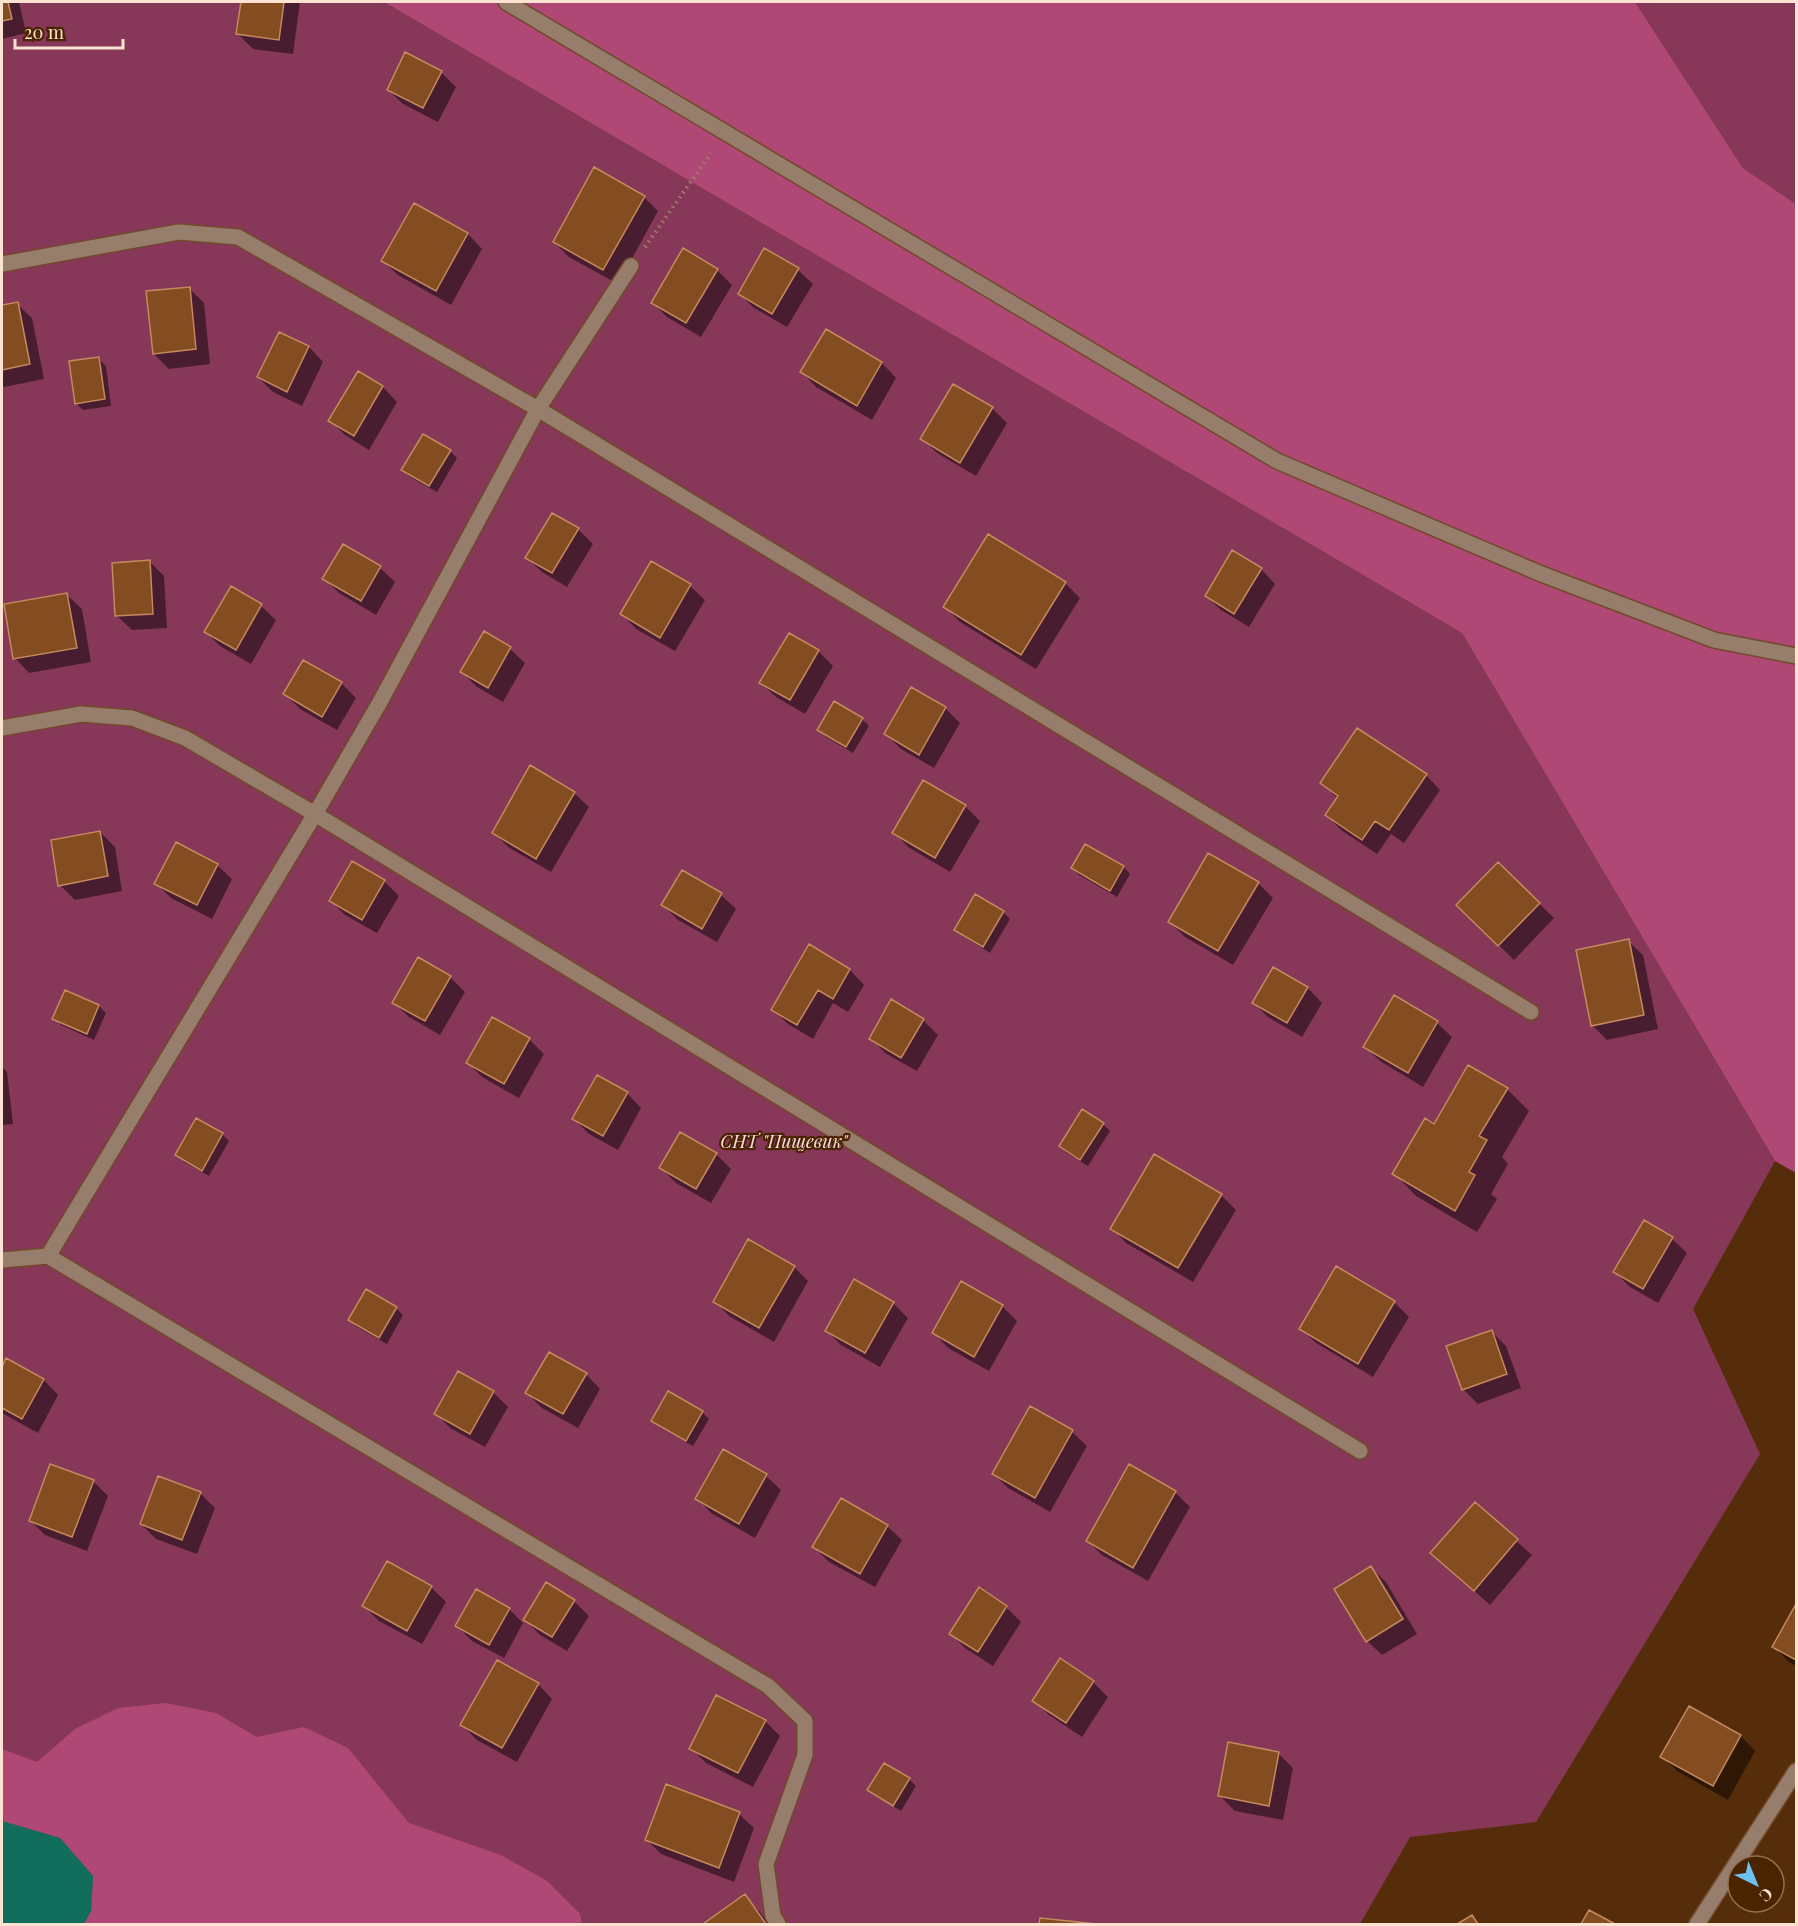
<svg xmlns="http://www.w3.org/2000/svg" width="1798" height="1926" viewBox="0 0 1798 1926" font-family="'Playfair Display',serif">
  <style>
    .green { fill: #873859 }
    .forest { fill: #af4874 }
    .water { fill: #116e5d }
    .shadow { fill: #0007 }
    .building { fill: #834c21; stroke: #c5895e; stroke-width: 1.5 }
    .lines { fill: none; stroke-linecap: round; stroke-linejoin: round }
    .minor-casing { stroke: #714a2b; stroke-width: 18 }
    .path { stroke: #a38066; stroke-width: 4; stroke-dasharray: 1.5 4.5; stroke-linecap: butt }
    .minor { stroke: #977d6b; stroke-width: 15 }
    .labels { text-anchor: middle; stroke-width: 4.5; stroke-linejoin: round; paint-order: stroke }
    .park-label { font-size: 18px; font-style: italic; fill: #f9dbe5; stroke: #4a2300 }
  </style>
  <rect width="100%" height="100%" fill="#562d0b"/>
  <path class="green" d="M2,2H384L1462,633L1775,1161L1693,1309L1760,1454L1536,1822L1410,1837L1360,1924H2Z
    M1635,2H1796V204L1743,168Z"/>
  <path class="forest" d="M384,2H1635L1743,168L1796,204V1173L1775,1161L1462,633Z
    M166,1703L216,1713L257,1737L304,1727L348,1748L409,1823L501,1855L547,1881L580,1914L582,1924H84L91,1911L93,1876L60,1838L2,1821V1749L37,1762L75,1729L118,1708Z"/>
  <path class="water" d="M2,1821L60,1838L93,1876L91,1911L84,1924H2Z"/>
  <path class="shadow" d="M2,2H19L26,33L2,39Z
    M242,2H300L293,54L253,49L238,34Z
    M441,72L456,87L438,122L403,104L388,90Z
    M644,197L658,211L618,284L569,257L554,242Z
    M414,205L468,234L482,249L451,305L398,275L383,261Z
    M765,250L798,270L813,284L787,327L754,308L740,294Z
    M717,270L732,285L701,337L667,317L653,303Z
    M189,288L204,303L210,364L169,369L154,354Z
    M17,304L32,318L44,379L4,387L2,384V307Z
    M826,331L882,363L896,378L872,420L816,387L802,372Z
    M280,334L309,347L323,362L302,406L273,392L258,377Z
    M99,359L106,366L111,406L83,410L76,403Z
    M359,373L383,387L397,402L369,450L345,435L330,421Z
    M992,408L1007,423L976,476L937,453L922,439Z
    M450,451L457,458L437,492L410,477L403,470Z
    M578,529L593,544L567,587L542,572L527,558Z
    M343,546L380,568L395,582L376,615L339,593L324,578Z
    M150,562L164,576L167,628L132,630L117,616Z
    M652,563L690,586L705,600L675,651L636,629L622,614Z
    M1261,569L1275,584L1249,627L1221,610L1206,596Z
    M1065,583L1080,598L1036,669L960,622L945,607Z
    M231,588L261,606L276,620L251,664L220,646L206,632Z
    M67,595L82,609L91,662L29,673L15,658Z
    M484,633L510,649L525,663L503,702L477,687L462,672Z
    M818,651L833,666L805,714L776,697L761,683Z
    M304,662L341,683L356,698L337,730L300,709L285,694Z
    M945,708L960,723L934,768L901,749L886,734Z
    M862,719L869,726L853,753L826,737L819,730Z
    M1426,775L1440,790L1404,843L1391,834L1377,854L1341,830L1327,815L1338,799L1322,783Z
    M574,793L589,807L551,872L508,847L493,832Z
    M965,806L980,821L950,872L908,847L894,832Z
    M100,832L115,847L122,891L75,900L60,885Z
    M1086,846L1124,867L1130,874L1117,897L1079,875L1072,868Z
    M1498,864L1554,918L1514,960L1458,905Z
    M217,865L232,879L212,919L171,898L156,883Z
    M682,872L721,895L736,909L717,942L678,920L663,905Z
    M384,881L399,896L377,933L345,915L331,901Z
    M1258,883L1273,898L1233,965L1185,937L1170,922Z
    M1003,912L1010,919L990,953L963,936L956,929Z
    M1628,941L1643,955L1658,1029L1607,1040L1592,1025Z
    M809,946L850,970L864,985L848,1012L833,1003L813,1039L788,1024L773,1010Z
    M1274,969L1308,988L1322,1003L1302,1037L1268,1017L1254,1003Z
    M450,977L465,992L440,1035L409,1017L394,1003Z
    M65,992L99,1006L106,1013L94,1040L61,1025L54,1018Z
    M1394,997L1437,1023L1452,1037L1423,1087L1380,1061L1365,1047Z
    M923,1020L938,1035L917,1071L885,1053L871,1038Z
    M529,1039L544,1054L519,1098L482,1077L468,1063Z
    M2,1067L7,1072L13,1124L2,1125Z
    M1507,1089L1529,1111L1502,1157L1508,1164L1491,1194L1497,1199L1477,1232L1416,1196L1394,1173L1434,1126Z
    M627,1093L641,1108L618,1150L589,1134L574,1119Z
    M1103,1124L1110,1131L1088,1166L1067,1153L1060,1146Z
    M222,1134L229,1141L209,1176L184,1162L177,1155Z
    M716,1154L731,1169L711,1203L676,1183L661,1168Z
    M1221,1195L1236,1210L1193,1282L1126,1243L1112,1228Z
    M1672,1239L1687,1253L1658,1303L1630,1287L1615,1272Z
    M794,1267L808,1281L774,1342L729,1316L715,1301Z
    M962,1283L1002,1306L1017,1321L989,1371L948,1348L934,1333Z
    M1394,1302L1409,1317L1373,1377L1316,1343L1301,1329Z
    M893,1303L908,1318L880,1367L841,1345L827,1331Z
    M396,1308L403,1315L387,1344L357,1327L350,1320Z
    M1491,1331L1506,1346L1521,1388L1478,1404L1463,1389Z
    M7,1360L44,1380L58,1395L38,1433L2,1413V1370Z
    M586,1374L600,1389L578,1428L542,1408L527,1393Z
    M493,1392L508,1407L485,1447L450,1428L436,1413Z
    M1031,1408L1072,1432L1087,1446L1050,1512L1008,1488L994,1474Z
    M702,1412L709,1419L693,1446L660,1427L653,1421Z
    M723,1452L766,1476L781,1490L755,1538L711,1513L697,1498Z
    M93,1481L108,1496L87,1551L45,1535L31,1521Z
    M1175,1492L1190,1507L1148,1581L1102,1555L1088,1541Z
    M200,1493L215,1508L197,1554L156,1539L141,1524Z
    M1475,1504L1532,1555L1490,1605L1432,1553Z
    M887,1526L902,1540L875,1587L829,1562L814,1547Z
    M1371,1568L1386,1582L1417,1634L1382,1655L1367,1641Z
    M431,1587L446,1602L422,1644L379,1621L364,1606Z
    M979,1590L1006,1607L1021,1622L993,1666L965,1648L950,1633Z
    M574,1601L589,1616L567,1651L540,1635L525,1620Z
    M1796,1607V1666L1789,1662L1774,1647Z
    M509,1609L523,1623L504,1658L472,1641L457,1626Z
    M1060,1661L1093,1682L1108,1697L1082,1737L1049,1715L1034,1700Z
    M538,1684L552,1699L517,1762L477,1740L462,1725Z
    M1689,1708L1741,1736L1755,1751L1728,1800L1677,1771L1662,1756Z
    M765,1721L780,1736L753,1787L706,1763L691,1748Z
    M1278,1753L1293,1768L1283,1820L1235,1811L1220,1796Z
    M909,1779L916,1786L901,1811L876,1796L869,1789Z
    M739,1814L754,1828L734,1882L661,1854L647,1840Z
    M744,1896L759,1911L769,1924H706Z
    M1041,1919L1090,1924H1041Z"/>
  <path class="building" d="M2,2H8L12,19L2,21Z
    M241,2H284L279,40L236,34Z
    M405,52L442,71L423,108L387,90Z
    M594,167L645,196L603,270L553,242Z
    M414,203L468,233L436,291L381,261Z
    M683,248L718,269L686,323L651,303Z
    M764,248L799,268L772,314L738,294Z
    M190,287L196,349L153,354L146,291Z
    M18,302L30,364L2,370V305Z
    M826,329L882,362L857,406L800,372Z
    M279,332L309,346L287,392L257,377Z
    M99,357L105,399L75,404L69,361Z
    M358,371L383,386L354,436L328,421Z
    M953,384L993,407L960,463L920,439Z
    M423,434L451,450L429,486L401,470Z
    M552,513L579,528L552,573L525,558Z
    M988,534L1066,582L1021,655L943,607Z
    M343,544L381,566L361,601L322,579Z
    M1232,550L1262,568L1234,614L1205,596Z
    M150,560L153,614L115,616L112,563Z
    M651,561L691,584L660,638L620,614Z
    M231,586L262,604L236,650L204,632Z
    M67,593L77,648L13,659L4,604Z
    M484,631L511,647L488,688L460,672Z
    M789,633L819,650L790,700L759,683Z
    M303,660L342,682L322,717L283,694Z
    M911,687L946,707L919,755L884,734Z
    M834,701L863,718L846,747L817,730Z
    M1357,728L1427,774L1389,830L1375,821L1362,840L1325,815L1338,796L1320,783Z
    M530,765L575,792L536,859L492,833Z
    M923,780L966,805L935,858L892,833Z
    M100,831L108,876L58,886L51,840Z
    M176,842L218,864L197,905L154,884Z
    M1085,844L1124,866L1110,891L1071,868Z
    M1208,853L1259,882L1218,951L1168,922Z
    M352,861L385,880L362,920L329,901Z
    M1498,862L1540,903L1498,946L1456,905Z
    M682,870L722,893L702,929L661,905Z
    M975,894L1004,911L983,947L954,930Z
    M1629,939L1644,1015L1591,1026L1576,950Z
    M809,944L850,969L833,999L818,990L797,1025L771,1010Z
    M418,957L451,976L425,1021L392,1003Z
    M1273,967L1308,987L1287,1023L1252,1003Z
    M65,990L99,1005L87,1034L52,1019Z
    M1394,995L1438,1021L1408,1073L1363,1047Z
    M891,999L924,1019L901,1058L869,1039Z
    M492,1017L530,1038L504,1084L466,1063Z
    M1468,1065L1508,1088L1479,1136L1487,1140L1469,1172L1475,1175L1455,1211L1392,1174L1425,1118L1434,1124Z
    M597,1075L628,1092L603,1136L572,1119Z
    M1082,1109L1104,1123L1080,1160L1059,1146Z
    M196,1118L223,1133L202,1171L175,1155Z
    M680,1132L717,1153L696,1189L659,1168Z
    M1154,1154L1222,1194L1178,1268L1110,1229Z
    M1644,1220L1673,1237L1643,1289L1613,1272Z
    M748,1239L795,1266L759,1328L713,1302Z
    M1336,1266L1395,1301L1358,1364L1299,1329Z
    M854,1279L894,1302L865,1353L825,1331Z
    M961,1281L1003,1305L974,1357L932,1333Z
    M366,1289L397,1307L379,1338L348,1320Z
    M1492,1330L1507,1374L1462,1390L1446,1346Z
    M549,1352L587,1373L563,1414L525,1393Z
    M6,1358L44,1379L22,1419L2,1408V1367Z
    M458,1371L494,1391L470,1434L434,1414Z
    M668,1391L703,1411L686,1441L651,1421Z
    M1030,1406L1073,1430L1035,1498L992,1474Z
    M723,1449L767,1474L739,1524L695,1499Z
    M50,1464L94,1480L72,1537L29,1521Z
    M1129,1464L1176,1491L1133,1568L1086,1541Z
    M158,1476L201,1492L182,1540L140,1524Z
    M841,1498L888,1525L860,1574L812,1547Z
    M1475,1502L1518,1539L1474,1591L1430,1553Z
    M387,1561L432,1586L407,1631L362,1606Z
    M1371,1566L1403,1619L1366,1642L1334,1589Z
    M546,1582L575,1600L552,1637L523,1620Z
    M979,1587L1007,1606L978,1652L949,1634Z
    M476,1589L510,1608L489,1645L455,1626Z
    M1796,1604V1660L1772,1647Z
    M1060,1658L1094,1681L1066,1723L1032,1701Z
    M497,1660L539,1683L502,1748L460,1725Z
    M716,1695L766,1720L738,1773L689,1749Z
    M1689,1706L1741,1735L1713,1786L1660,1757Z
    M1228,1742L1279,1752L1269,1806L1218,1796Z
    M884,1763L910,1778L893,1806L867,1790Z
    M666,1784L740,1812L719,1868L645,1840Z
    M745,1894L766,1924H703Z
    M1589,1910L1615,1924H1581Z
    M1472,1915L1478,1924H1457Z
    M1040,1918L1097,1924H1039Z"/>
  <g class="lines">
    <g class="minor-casing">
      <path id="minor" d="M506,2L1277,461L1539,573L1714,640L1796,656
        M2,264L179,232L238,237L538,409L1531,1012
        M2,728L81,714L132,718L185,738L315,814L1360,1451
        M48,1256L768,1686L805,1721V1755L766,1864L773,1916L778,1924
        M2,1260L48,1256L315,814L380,702L538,409L631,266
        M1697,1924L1796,1771"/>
    </g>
    <path class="path" d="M645,247L711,153"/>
    <use href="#minor" class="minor"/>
  </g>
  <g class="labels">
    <g class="park-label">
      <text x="784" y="1148">СНТ "Пищевик"</text>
    </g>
  </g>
  <rect width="1798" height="1926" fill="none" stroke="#fee3d2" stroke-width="6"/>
  <g transform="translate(1756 1884) rotate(137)"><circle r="28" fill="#4a2300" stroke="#927054" stroke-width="1.5"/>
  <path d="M0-4.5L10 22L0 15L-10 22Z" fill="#6ec2f3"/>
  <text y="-9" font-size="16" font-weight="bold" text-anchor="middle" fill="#fee3d2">С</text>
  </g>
  <path d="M15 39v9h108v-9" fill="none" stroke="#fee3d2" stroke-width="3"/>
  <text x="24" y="39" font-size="18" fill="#fee3d2" stroke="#4a2300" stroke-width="4.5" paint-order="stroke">20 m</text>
</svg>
